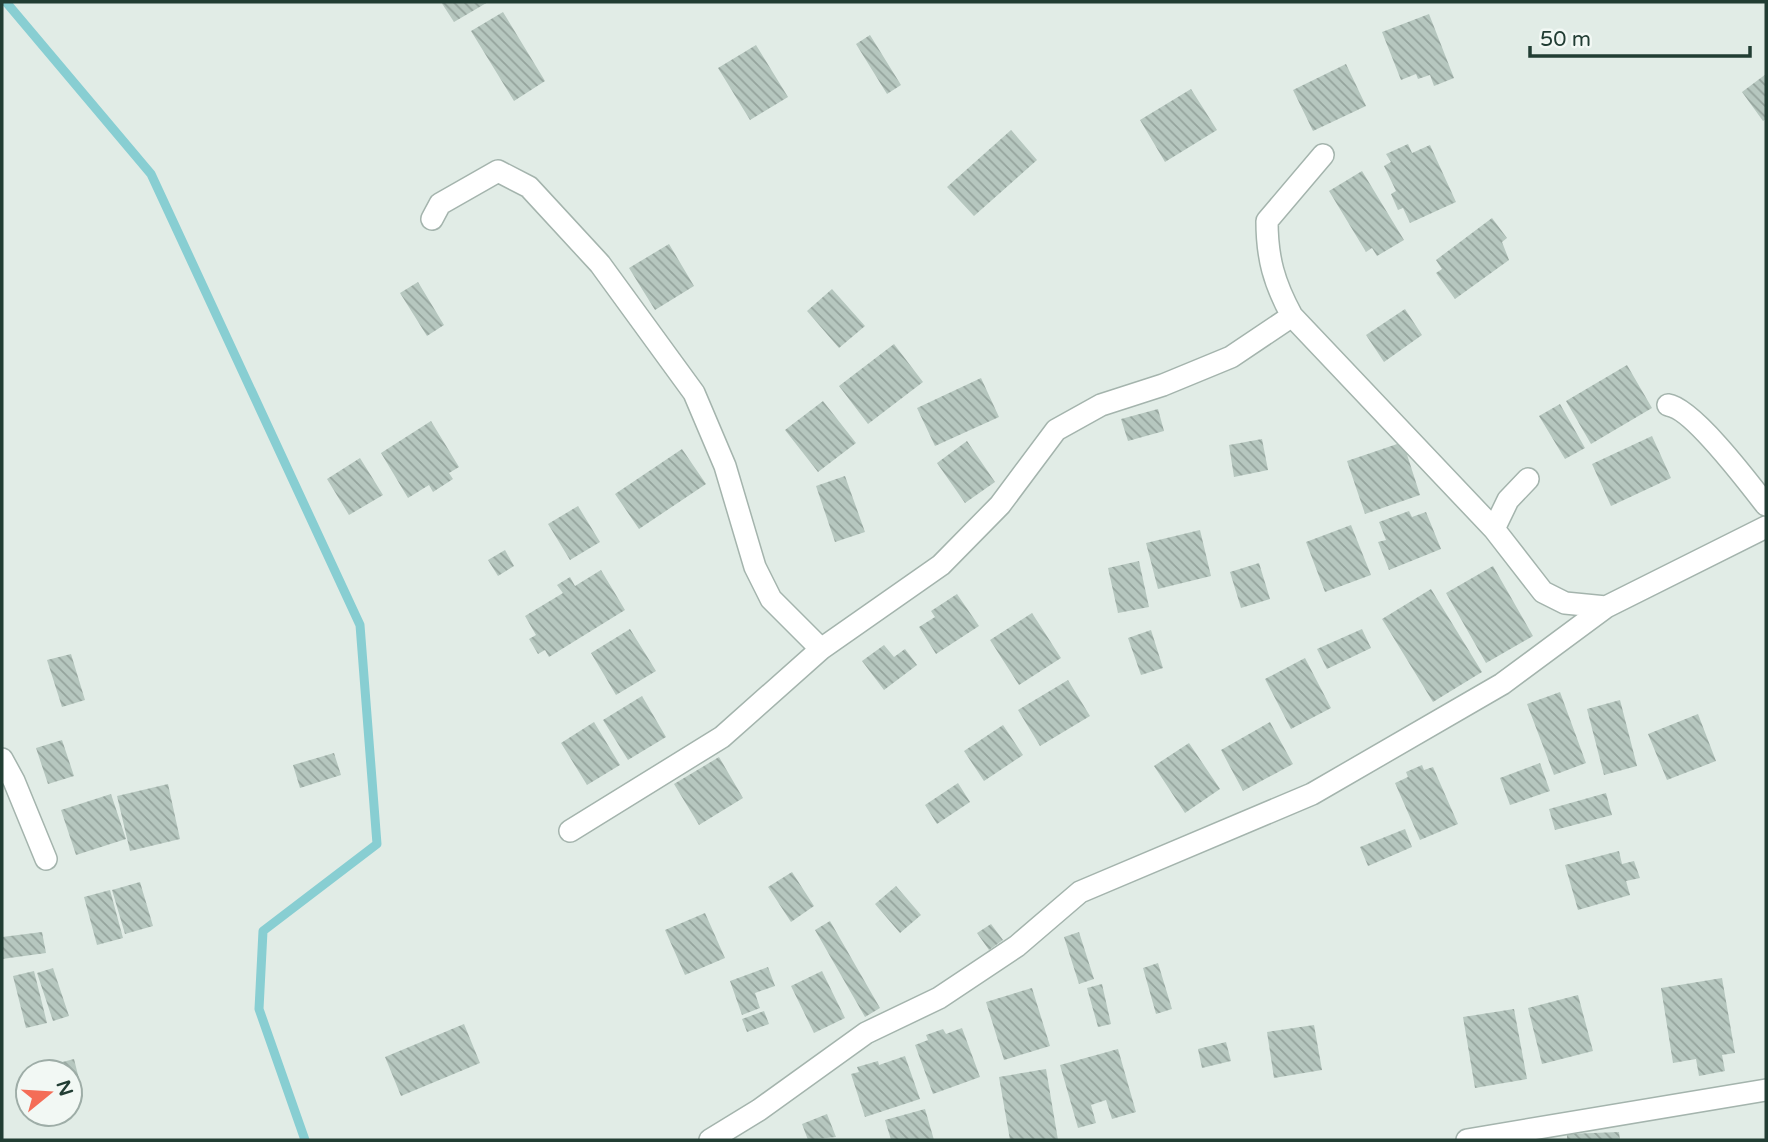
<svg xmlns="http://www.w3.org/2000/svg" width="1768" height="1142" viewBox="0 0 1768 1142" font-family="'Varela Round',sans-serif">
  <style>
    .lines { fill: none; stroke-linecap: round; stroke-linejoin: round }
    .stream { stroke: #88ced2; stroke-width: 9 }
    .building { fill: url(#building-back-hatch) }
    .minor-casing { stroke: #a4b4ad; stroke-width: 24 }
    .minor { stroke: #fff; stroke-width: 21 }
  </style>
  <defs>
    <pattern id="building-back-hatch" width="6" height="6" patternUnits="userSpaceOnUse" patternTransform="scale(1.75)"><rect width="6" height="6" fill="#b6c7bf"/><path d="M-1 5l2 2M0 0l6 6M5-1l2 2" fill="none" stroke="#94a39c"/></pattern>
  </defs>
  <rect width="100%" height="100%" fill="#e1ece6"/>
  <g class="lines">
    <path class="stream" d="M6,2L151,174L360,625L377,844L263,931L259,1009L305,1140"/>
  </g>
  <path class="building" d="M441,2H488L454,22Z
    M503,12L545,81L514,101L471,31Z
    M1429,14L1454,78L1434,86L1430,75L1418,79L1416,74L1401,80L1382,32Z
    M870,35L901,85L887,94L856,44Z
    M756,45L788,97L750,120L718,68Z
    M1346,64L1366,106L1313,131L1293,90Z
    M1766,74V119L1763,121L1742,92Z
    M1191,89L1217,130L1165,162L1140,120Z
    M1011,130L1037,160L974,216L947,187Z
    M1408,144L1412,153L1430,145L1456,202L1410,223L1403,208L1398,210L1391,194L1396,191L1384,166L1391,162L1386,154Z
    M1362,171L1404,240L1377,256L1372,248L1366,252L1329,191Z
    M1492,218L1507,238L1502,242L1509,260L1455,299L1436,273L1442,269L1436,260Z
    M669,244L694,286L655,310L629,268Z
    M418,282L444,325L427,336L400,293Z
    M832,289L865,326L839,348L807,311Z
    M1405,309L1422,335L1384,362L1366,335Z
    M894,344L923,382L868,424L839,386Z
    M1627,365L1652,408L1591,444L1566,401Z
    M981,378L999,417L935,446L917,408Z
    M823,401L856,443L818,472L785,430Z
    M1560,404L1585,448L1565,459L1539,416Z
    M1158,409L1164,431L1128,441L1121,419Z
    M431,421L459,467L449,473L453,479L433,492L429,485L408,498L381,453Z
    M1652,436L1671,478L1611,506L1592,464Z
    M1262,439L1268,470L1234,477L1229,445Z
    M967,441L995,482L965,503L937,463Z
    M1403,442L1420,495L1365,514L1347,461Z
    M682,449L706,484L639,529L615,494Z
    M360,458L383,495L349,515L327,479Z
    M845,476L865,532L835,542L816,486Z
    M578,506L600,542L570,560L548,524Z
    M1409,511L1412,517L1426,512L1441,549L1389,570L1378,542L1386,540L1379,522Z
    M1351,525L1371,575L1325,592L1306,542Z
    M1200,530L1211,576L1158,589L1146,543Z
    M505,550L514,566L498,576L488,560Z
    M1139,561L1149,607L1118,613L1108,568Z
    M1259,563L1270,599L1241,608L1230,572Z
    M1493,566L1533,636L1486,663L1446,593Z
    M601,570L625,610L549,657L545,650L538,654L529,639L536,635L525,616L563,593L557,585L570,577L575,586Z
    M1431,589L1482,672L1433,702L1382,619Z
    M957,594L979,626L936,654L919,627L935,617L931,611Z
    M1032,613L1061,658L1019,685L990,640Z
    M630,629L656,671L616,695L591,653Z
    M1362,629L1371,648L1327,669L1317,649Z
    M1151,630L1163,668L1141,675L1128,638Z
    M884,645L894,657L905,649L917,665L884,690L862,661Z
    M71,654L85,700L62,707L47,660Z
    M1305,658L1331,708L1291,729L1265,679Z
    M1068,680L1090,716L1040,746L1018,710Z
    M1560,692L1586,763L1554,775L1527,704Z
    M642,696L666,737L628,760L603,720Z
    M1620,700L1637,766L1604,775L1587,709Z
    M1698,714L1716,761L1667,780L1648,734Z
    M594,722L620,765L587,785L561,743Z
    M1270,722L1293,764L1243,791L1221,750Z
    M1003,725L1023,755L984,781L964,751Z
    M62,740L74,776L48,784L36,748Z
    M1189,743L1220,789L1185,813L1154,766Z
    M334,753L341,775L300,788L293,765Z
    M719,757L743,798L699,825L674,784Z
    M1540,763L1550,791L1510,805L1500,778Z
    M1422,765L1424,770L1433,767L1458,824L1420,840L1395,783L1408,777L1406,772Z
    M958,783L970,802L937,824L925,805Z
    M168,784L180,839L130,851L117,796Z
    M1606,793L1612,815L1555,830L1549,809Z
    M111,794L126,839L76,855L61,810Z
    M1405,829L1412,847L1368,866L1360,847Z
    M1619,851L1622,864L1634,861L1640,878L1626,881L1630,895L1578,910L1565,865Z
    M792,872L814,906L791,922L768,887Z
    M140,882L153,926L125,934L112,890Z
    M896,886L921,915L900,933L875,904Z
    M110,890L123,938L97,945L84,897Z
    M705,913L725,958L685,975L665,930Z
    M830,921L880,1008L865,1017L815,930Z
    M991,924L1003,940L989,950L977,933Z
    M42,932L46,953L2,959V937Z
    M1079,932L1094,979L1079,984L1064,937Z
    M1158,963L1172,1009L1156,1014L1143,968Z
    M768,967L775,986L755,993L760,1008L742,1015L730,981Z
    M53,968L69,1016L53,1021L37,973Z
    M34,971L47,1023L26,1028L13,976Z
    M822,971L845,1018L814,1033L791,986Z
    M1722,978L1735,1053L1722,1055L1725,1071L1699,1076L1696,1059L1673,1063L1661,988Z
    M1102,984L1111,1024L1098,1027L1087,988Z
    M1032,988L1050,1046L1004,1060L986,1002Z
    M1578,995L1593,1051L1542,1064L1528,1008Z
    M1514,1009L1527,1079L1475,1088L1463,1017Z
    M764,1011L769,1024L747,1032L742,1019Z
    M464,1024L480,1063L401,1096L385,1057Z
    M1314,1025L1322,1070L1274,1078L1267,1032Z
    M962,1028L980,1077L933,1094L915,1045L928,1040L926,1035L943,1029L946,1034Z
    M1226,1042L1231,1061L1202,1068L1198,1049Z
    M1118,1049L1136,1112L1112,1119L1106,1100L1091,1105L1096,1123L1078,1128L1060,1065Z
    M905,1056L920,1099L865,1117L851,1074L859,1072L857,1067L878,1061L879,1065Z
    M74,1059L80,1083L70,1086V1072H28L27,1085L24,1072Z
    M1046,1069L1058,1140H1010L999,1077Z
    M925,1109L934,1140H891L885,1120Z
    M827,1114L836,1137L808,1140L802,1124Z
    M1619,1132L1620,1140H1567V1134Z"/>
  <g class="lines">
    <g class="minor-casing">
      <path id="minor" d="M1323,155L1267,221C1267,258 1274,283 1292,316L1494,529L1543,592L1565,603L1606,607
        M432,219L440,204L498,171L529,187L600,264L694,393L725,466L755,567L771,599L821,649
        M1668,405C1692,408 1749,483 1766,505
        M1494,529L1508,500L1528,479
        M2,759L14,781L46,859
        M570,831L722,737L821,649L941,565L1000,505L1056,430L1101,405L1163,385L1231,357L1292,316
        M710,1140L759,1110L866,1033L939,998L1017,946L1080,892L1312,794L1502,684L1606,607L1766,527
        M1467,1140L1766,1090"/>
    </g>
    <use href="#minor" class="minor"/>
  </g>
  <rect width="1768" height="1142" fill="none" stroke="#213d33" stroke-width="7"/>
  <g transform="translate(49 1093) rotate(72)"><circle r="33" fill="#f2f8f4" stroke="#9eada7" stroke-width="2"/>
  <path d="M0-5L12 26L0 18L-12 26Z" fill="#f46d57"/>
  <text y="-10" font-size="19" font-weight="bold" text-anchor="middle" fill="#213d33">N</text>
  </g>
  <path d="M1530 46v10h220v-10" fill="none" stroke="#213d33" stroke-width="3.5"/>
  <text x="1540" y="46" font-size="21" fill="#213d33" stroke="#f2f8f4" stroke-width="5" paint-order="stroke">50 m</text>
</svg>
